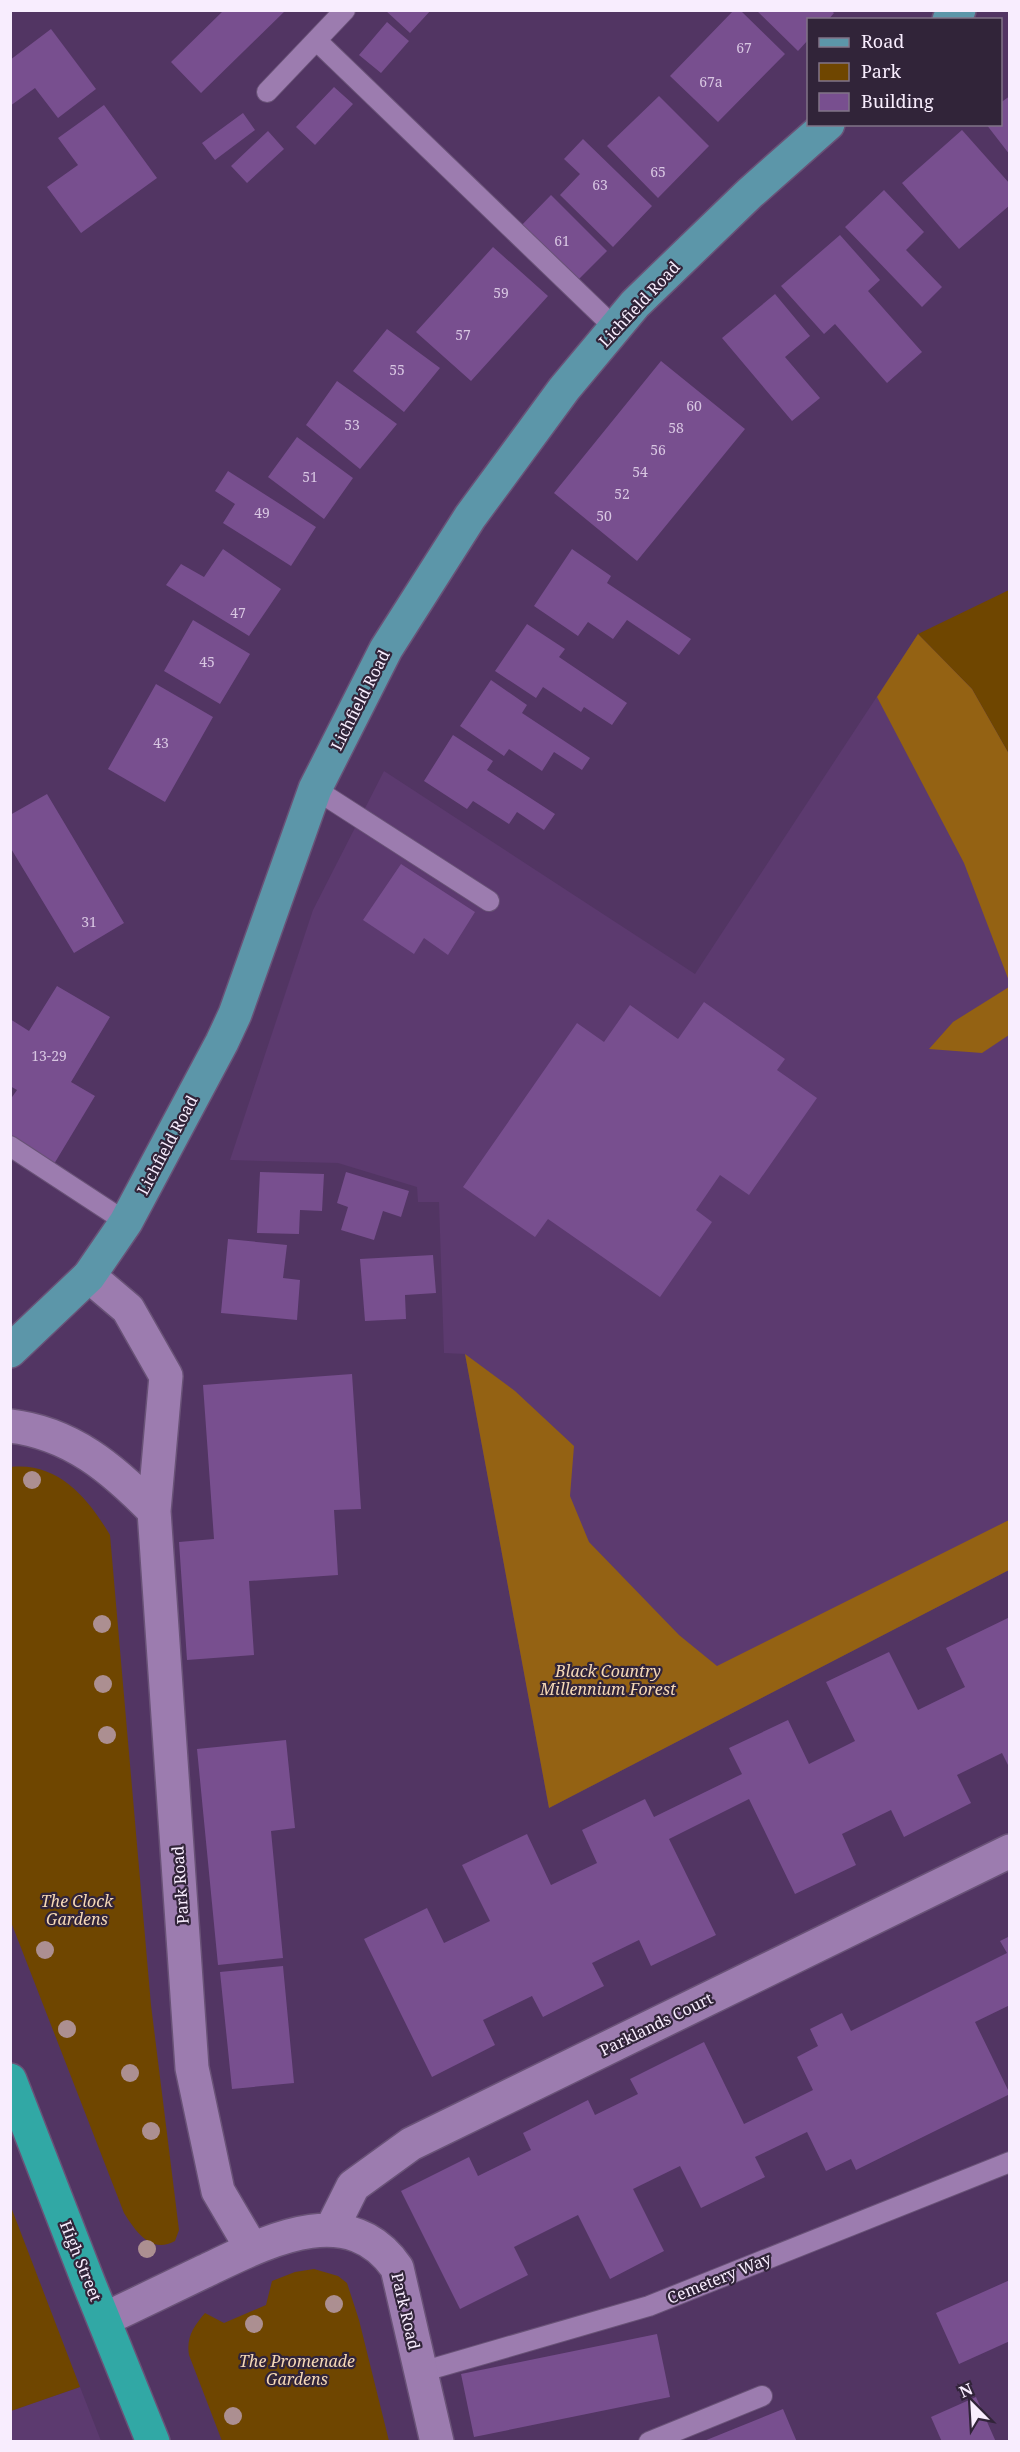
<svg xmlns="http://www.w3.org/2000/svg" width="1020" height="2452" viewBox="0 0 1020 2452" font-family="'Noto Serif',serif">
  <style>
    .built { fill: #5c3a6f }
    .green { fill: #6f4600 }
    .forest { fill: #946213 }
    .building { fill: #784f8f }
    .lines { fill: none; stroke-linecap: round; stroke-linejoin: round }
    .lane-casing { stroke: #695277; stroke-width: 22 }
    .street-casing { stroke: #695277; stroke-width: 36 }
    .primary-casing { stroke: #695277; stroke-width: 36 }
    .highway-casing { stroke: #695277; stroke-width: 36 }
    .lane { stroke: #9c7caf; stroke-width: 20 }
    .street { stroke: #9c7caf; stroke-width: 33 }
    .primary { stroke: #5c96a9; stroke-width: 33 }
    .highway { stroke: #31a8a5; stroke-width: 33 }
    .tree { fill: #ac8f91 }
    .labels { text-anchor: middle; stroke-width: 4.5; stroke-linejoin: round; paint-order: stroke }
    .number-label { font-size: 14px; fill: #d8c6e2 }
    .street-label { font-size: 16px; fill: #f8edfe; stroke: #312439 }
    .park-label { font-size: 16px; font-style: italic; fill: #f5d8b6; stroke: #312439 }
  </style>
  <rect width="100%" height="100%" fill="#523563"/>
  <path class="built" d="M918,634L1009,842V1570L549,1808L465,1354L444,1353L439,1202H418L417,1187L338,1163L230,1160L313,910L384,771L695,974Z
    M80,2387L101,2441H11L10,2411Z"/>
  <path class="green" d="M1009,590V754L972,689L918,634Z
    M11,1467C58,1462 88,1498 110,1535L151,2005L179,2230L175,2241C151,2254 136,2232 124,2213L11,1922Z
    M11,2207L80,2387L11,2411H10Z
    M314,2269L338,2276L347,2283L359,2320L389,2441H222L189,2355C186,2337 194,2326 205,2313L224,2323L266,2305L272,2281L295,2272Z"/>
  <path class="forest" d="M918,634L972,689L1009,754V981L964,863L877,697Z
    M1009,987V1035L982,1053L929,1049L953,1022Z
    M465,1354L515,1391L574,1446L570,1496L589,1542L679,1635L717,1666L1009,1520V1570L549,1808Z"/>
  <path class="building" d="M224,10H286L201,93L171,62Z
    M385,10H431L410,33Z
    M734,10H740L785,54L718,122L670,76Z
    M756,10H831L834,13L828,20H808V40L798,51Z
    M387,22L409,41L381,73L359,55Z
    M51,29L96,89L58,118L35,88L10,106V60Z
    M334,87L353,104L315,145L296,127Z
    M659,96L709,146L658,198L607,146Z
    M1010,96V155L986,124H1000V103Z
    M104,105L157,178L81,233L47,187L78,165L58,138Z
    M243,113L255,130L215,160L202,143Z
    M962,130L1010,184V205L959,249L902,183Z
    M268,131L284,149L247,183L231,166Z
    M583,139L652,206L613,247L560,195L580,174L564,159Z
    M884,190L924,232L906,250L942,287L922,307L845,227Z
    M551,195L607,251L571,287L516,231Z
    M840,235L880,280L868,291L922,352L887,383L835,324L824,334L781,286Z
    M493,247L548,296L471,381L416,332Z
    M775,294L810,336L785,357L820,398L792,421L722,338Z
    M387,329L440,368L404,412L353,371Z
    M661,361L745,429L637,561L554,493Z
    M337,381L397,424L360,469L306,425Z
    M297,437L353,478L324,519L268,477Z
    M228,471L316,527L291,566L223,523L235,504L215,491Z
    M223,549L281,589L249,636L166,585L181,564L204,577Z
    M572,549L611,576L607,583L691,639L679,655L627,620L613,639L588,622L578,636L534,606Z
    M193,620L250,654L220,704L164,671Z
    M527,624L565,649L559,657L627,703L612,725L584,707L581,712L543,687L536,698L495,671Z
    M491,680L527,705L522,713L590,758L582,770L554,752L542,771L509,749L504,756L460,726Z
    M156,684L213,717L165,802L108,769Z
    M453,735L493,761L487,770L555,814L544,830L517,812L509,824L473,801L467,809L424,781Z
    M47,794L124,923L74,953L10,847V815Z
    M401,864L475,912L448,955L424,938L414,954L363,920Z
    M57,986L110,1017L71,1082L95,1096L54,1164L10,1139V1100L17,1090L10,1086V1019L29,1031Z
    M704,1002L785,1059L777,1070L817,1098L749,1195L720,1175L696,1210L712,1222L660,1297L548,1219L535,1237L463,1187L577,1023L604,1042L630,1005L678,1039Z
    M260,1172L324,1174L322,1211L300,1210L299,1234L257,1233Z
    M346,1172L409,1191L401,1217L383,1211L374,1240L341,1230L348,1207L337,1203Z
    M228,1239L287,1245L283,1278L300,1280L297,1320L221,1313Z
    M433,1255L436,1293L405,1295L406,1319L365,1321L360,1259Z
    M352,1374L361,1509L334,1510L338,1575L249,1581L254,1655L187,1660L179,1542L214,1539L203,1385Z
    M1010,1617V1769L1002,1753L957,1775L971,1803L904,1837L891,1810L842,1834L856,1865L795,1894L749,1799L669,1839L716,1935L651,1966L639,1940L592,1963L604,1986L543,2017L532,1996L483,2020L495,2045L432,2077L364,1939L427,1908L444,1943L490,1921L462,1865L527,1834L551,1885L597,1863L582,1830L645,1799L654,1817L742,1774L729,1748L788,1720L809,1764L855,1741L826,1682L889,1652L918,1710L965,1687L946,1648Z
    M286,1740L295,1828L271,1831L283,1958L218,1965L197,1749Z
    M1010,1936V2005L975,2022L1010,2094L856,2170L851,2159L826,2171L807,2132L755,2157L765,2177L701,2208L680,2166L633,2189L664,2251L610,2279L578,2215L514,2247L528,2275L460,2309L401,2191L469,2157L478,2176L531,2150L523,2133L588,2100L595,2115L638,2094L630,2079L704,2042L744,2124L813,2090L797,2057L818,2046L810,2029L842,2013L851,2031L1007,1953L1000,1941Z
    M283,1966L294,2083L232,2089L220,1972Z
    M1010,2280V2341L959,2364L936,2313Z
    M657,2334L670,2397L474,2437L461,2374Z
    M976,2397L996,2442H942L931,2417Z
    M783,2409L797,2442H704V2441Z"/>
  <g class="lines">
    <g class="lane-casing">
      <path id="lane" d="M317,41L614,327
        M267,92L345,10
        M315,789L489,901
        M10,1146L126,1222
        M421,2372L649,2306L1010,2162
        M649,2442L762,2396"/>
    </g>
    <g class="street-casing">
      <path id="street" d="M89,1276L128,1309L166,1376L154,1511L192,2068L218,2191L252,2249
        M10,1426C71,1433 113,1469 154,1511
        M331,2230L353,2186L411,2144L1010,1851
        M105,2319C138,2303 172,2287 205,2271C264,2243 348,2197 397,2268L437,2442"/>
    </g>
    <g class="primary-casing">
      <path id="primary" d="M949,20L959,10
        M10,1351L89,1276L126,1222L222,1042L235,1014L315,789L386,649L470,517L564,389L635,304L750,193L828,124"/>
    </g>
    <g class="highway-casing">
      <path id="highway" d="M10,2080L88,2281L153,2442"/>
    </g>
    <use href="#lane" class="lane"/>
    <use href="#street" class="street"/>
    <use href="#primary" class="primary"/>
    <use href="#highway" class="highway"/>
  </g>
  <g class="tree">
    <circle cx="32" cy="1480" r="9"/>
    <circle cx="102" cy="1624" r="9"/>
    <circle cx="103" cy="1684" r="9"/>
    <circle cx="107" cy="1735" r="9"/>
    <circle cx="45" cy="1950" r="9"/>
    <circle cx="67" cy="2029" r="9"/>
    <circle cx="130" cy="2073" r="9"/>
    <circle cx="151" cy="2131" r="9"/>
    <circle cx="147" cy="2249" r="9"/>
    <circle cx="334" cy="2304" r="9"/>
    <circle cx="254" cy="2324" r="9"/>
    <circle cx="233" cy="2416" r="9"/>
  </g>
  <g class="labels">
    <g class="number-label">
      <text x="744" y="53">67</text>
      <text x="711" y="87">67a</text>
      <text x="658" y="177">65</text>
      <text x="600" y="190">63</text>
      <text x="562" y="246">61</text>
      <text x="501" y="298">59</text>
      <text x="463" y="340">57</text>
      <text x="397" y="375">55</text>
      <text x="694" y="411">60</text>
      <text x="352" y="430">53</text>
      <text x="676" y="433">58</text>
      <text x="658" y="455">56</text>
      <text x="640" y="477">54</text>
      <text x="310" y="482">51</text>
      <text x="622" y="499">52</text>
      <text x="262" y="518">49</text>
      <text x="604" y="521">50</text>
      <text x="238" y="618">47</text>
      <text x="207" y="667">45</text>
      <text x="161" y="748">43</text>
      <text x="89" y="927">31</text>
      <text x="49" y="1061">13-29</text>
    </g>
    <g class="street-label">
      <text transform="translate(639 304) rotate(-47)" y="6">Lichfield Road</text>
      <text transform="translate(360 700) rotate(-63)" y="6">Lichfield Road</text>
      <text transform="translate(167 1145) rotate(-62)" y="6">Lichfield Road</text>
      <text transform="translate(180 1885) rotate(-94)" y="6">Park Road</text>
      <text transform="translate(656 2024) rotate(-26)" y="6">Parklands Court</text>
      <text transform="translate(81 2261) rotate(68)" y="6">High Street</text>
      <text transform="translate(719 2278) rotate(-22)" y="6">Cemetery Way</text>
      <text transform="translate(406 2311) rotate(77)" y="6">Park Road</text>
    </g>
    <g class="park-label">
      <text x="608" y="1677">Black Country<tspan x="608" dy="18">Millennium Forest</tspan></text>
      <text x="77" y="1907">The Clock<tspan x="77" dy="18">Gardens</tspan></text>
      <text x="297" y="2367">The Promenade<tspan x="297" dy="18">Gardens</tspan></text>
    </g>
  </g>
  <rect width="1020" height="2452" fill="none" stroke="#f8edfe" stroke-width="24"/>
  <rect x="807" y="18" width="195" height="108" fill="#312439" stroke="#817488" stroke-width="1.5"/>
  <rect x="819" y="38" width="30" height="9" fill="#5c96a9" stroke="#817488" stroke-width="1.5"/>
  <text x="861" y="48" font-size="18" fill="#f8edfe">Road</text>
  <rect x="819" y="63" width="30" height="18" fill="#6f4600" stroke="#817488" stroke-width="1.5"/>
  <text x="861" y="78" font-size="18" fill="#f8edfe">Park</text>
  <rect x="819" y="93" width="30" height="18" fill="#784f8f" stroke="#817488" stroke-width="1.5"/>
  <text x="861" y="108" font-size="18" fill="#f8edfe">Building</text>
  <g transform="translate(972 2404) rotate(336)" stroke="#312439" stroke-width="4.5" paint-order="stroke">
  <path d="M0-4.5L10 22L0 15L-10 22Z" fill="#f8edfe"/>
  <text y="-9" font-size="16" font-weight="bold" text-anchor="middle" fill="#f8edfe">N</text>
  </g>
</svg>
